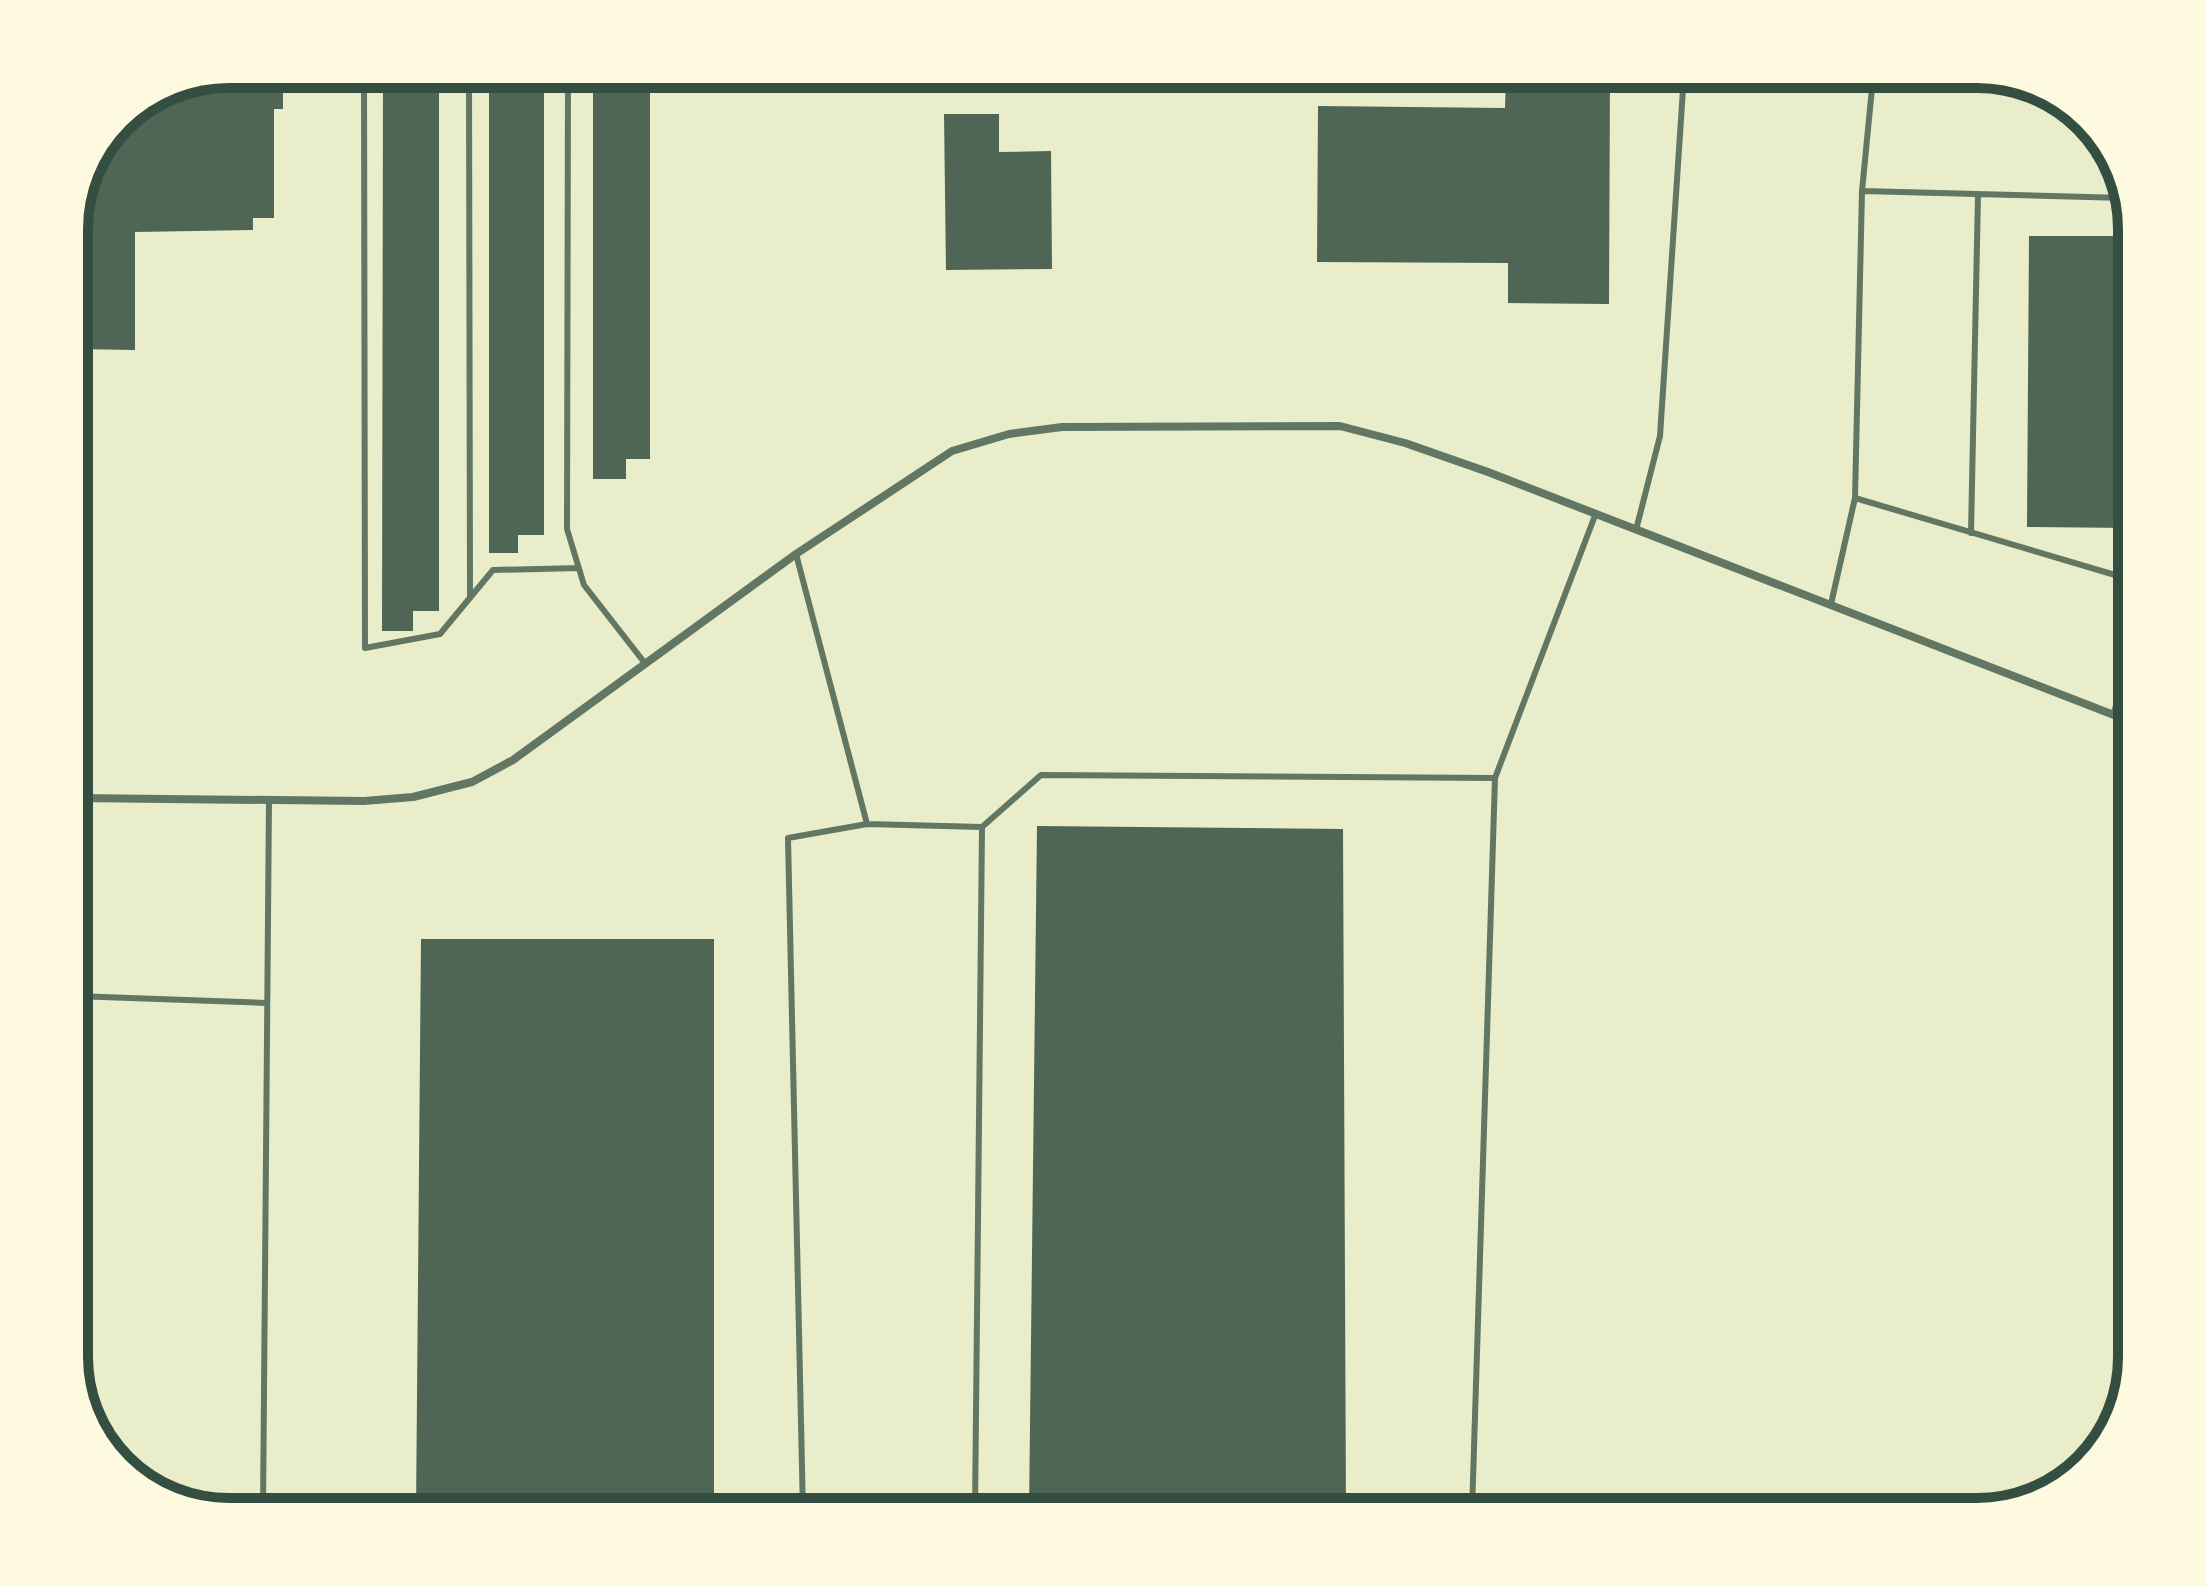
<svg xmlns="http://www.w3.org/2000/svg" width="2206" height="1586" viewBox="0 0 2206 1586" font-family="Mulish,sans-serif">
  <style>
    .building { fill: #4f6655 }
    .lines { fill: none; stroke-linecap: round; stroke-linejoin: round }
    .service { stroke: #617663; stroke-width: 6 }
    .minor { stroke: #617663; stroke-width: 8 }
    .rim { fill: none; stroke: #344e41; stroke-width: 10 }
  </style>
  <rect width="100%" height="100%" fill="#e9edc9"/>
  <path class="building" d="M229,74H283V109H274V218H253V230L135,232V350L74,349V218L90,160L126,113Z
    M383,74H439V611H413V631H382Z
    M489,74H544V535H518V553H489Z
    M593,74H650V459H626V479H593Z
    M1506,74H1610L1609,304L1508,303V263L1317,262L1318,106L1505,108Z
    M944,114H999V152L1051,151L1052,269L946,270Z
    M2029,236H2132V528L2027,527Z
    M1037,826L1343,829L1346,1512H1029Z
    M421,939H714V1512H416Z
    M74,1106H89L88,1418L74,1367Z"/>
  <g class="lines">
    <path class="service" d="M364,74L365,648L440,634L493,570L579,568
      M469,74L470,598
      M568,74L567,529L584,585L644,662
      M1862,191L2125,198
      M1855,498L2132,580
      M1636,530L1660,436L1684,74
      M1971,533L1978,194
      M796,554L867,824L788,838L803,1512
      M1831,604L1855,498L1862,191L1872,88
      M2113,715L2132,658
      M867,824L982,827L975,1512
      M982,827L1041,775L1495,778L1596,513
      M74,996L267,1003
      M263,1512L269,799
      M1472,1512L1495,778"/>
    <path class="minor" d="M74,798L364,801L413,797L472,782L513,760L796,554L952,451L1009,434L1062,427L1340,426L1405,443L1488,472L2132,722"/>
  </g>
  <path d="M0 0H2206V1586H0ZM229 88H1977A141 141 0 0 1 2118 229V1357A141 141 0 0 1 1977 1498H229A141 141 0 0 1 88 1357V229A141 141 0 0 1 229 88Z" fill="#fefae0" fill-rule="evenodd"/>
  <path class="rim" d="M229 88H1977A141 141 0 0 1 2118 229V1357A141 141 0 0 1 1977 1498H229A141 141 0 0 1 88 1357V229A141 141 0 0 1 229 88Z"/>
</svg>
